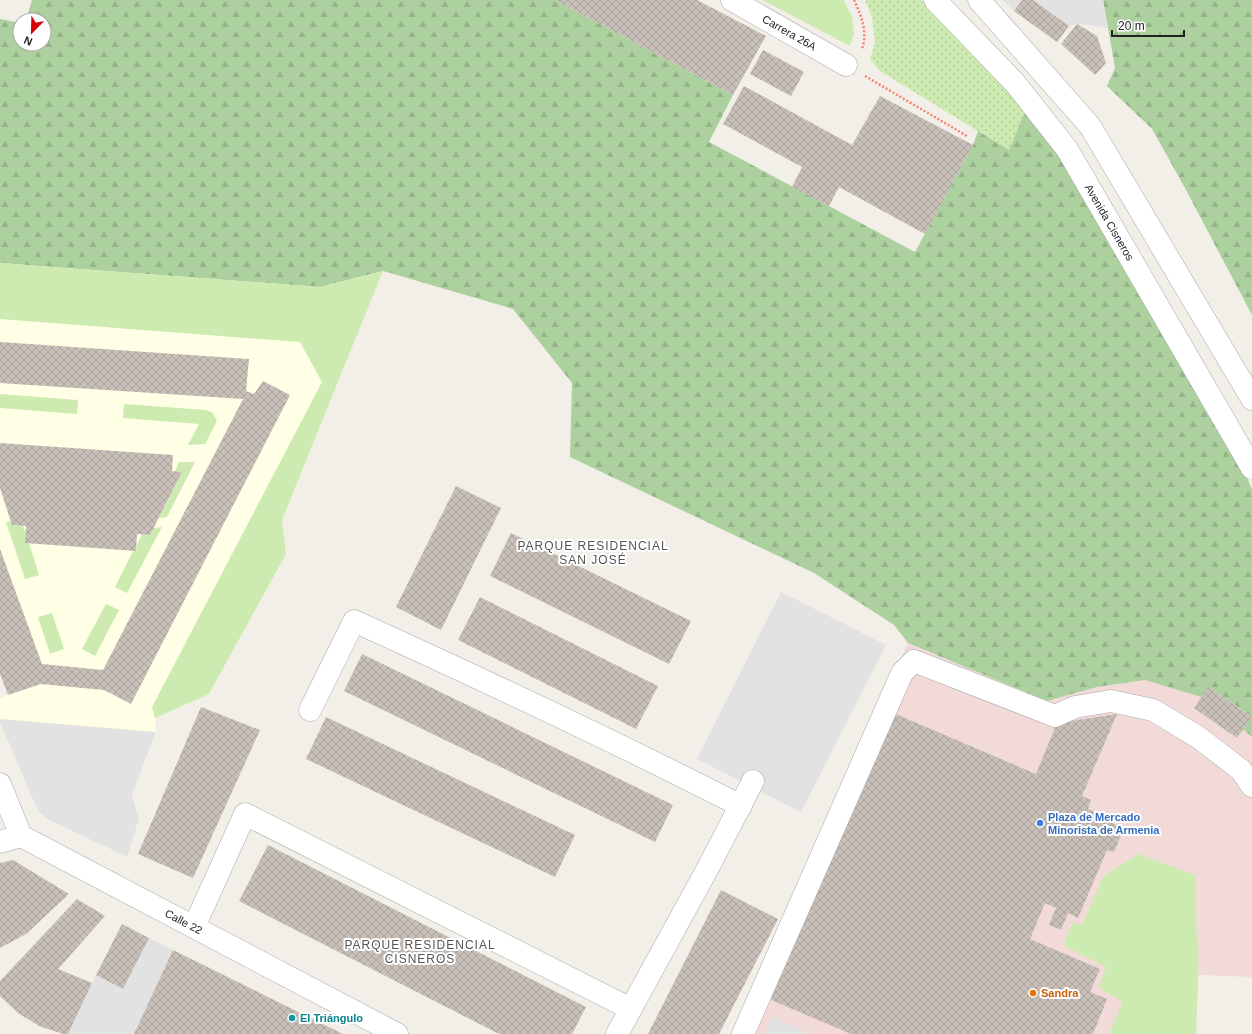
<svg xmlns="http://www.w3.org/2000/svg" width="1252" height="1034" viewBox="0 0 1252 1034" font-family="Arial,sans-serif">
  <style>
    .commercial { fill: #f2dad9 }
    .education { fill: #ffffe5 }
    .grass { fill: url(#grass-dots) }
    .forest { fill: url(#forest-firs) }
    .garden { fill: #cdebb0 }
    .parking { fill: #e2e2e2 }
    .building { fill: url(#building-cross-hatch) }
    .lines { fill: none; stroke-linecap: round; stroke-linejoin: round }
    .minor-casing { stroke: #a9a9a9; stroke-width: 23 }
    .path { stroke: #fa8072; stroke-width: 2.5; stroke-dasharray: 2 2; stroke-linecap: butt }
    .minor { stroke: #fff; stroke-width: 22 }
    .shop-dot { fill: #3f7fe0; stroke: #fff; stroke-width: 1.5 }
    .food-dot { fill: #e8710a; stroke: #fff; stroke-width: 1.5 }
    .culture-dot { fill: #0f9aa8; stroke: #fff; stroke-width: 1.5 }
    .labels { text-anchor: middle; stroke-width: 4; stroke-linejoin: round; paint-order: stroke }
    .street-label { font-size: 11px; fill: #222; stroke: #fff }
    .shop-label { font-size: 11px; font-weight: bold; fill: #366cbe; stroke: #fff; text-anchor: start }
    .food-label { font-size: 11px; font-weight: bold; fill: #c56008; stroke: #fff; text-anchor: start }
    .culture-label { font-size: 11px; font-weight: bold; fill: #0d838f; stroke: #fff; text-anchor: start }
    .neighbourhood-label { font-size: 12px; letter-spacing: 1px; fill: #555; stroke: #fff }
  </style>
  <defs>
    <pattern id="grass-dots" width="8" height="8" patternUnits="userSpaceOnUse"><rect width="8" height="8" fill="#cdebb0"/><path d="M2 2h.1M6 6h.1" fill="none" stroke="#b0c997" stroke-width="1.8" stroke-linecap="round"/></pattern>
    <pattern id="forest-firs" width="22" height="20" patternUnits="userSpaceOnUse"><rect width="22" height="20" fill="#add19e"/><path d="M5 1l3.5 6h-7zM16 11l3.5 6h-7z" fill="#95b388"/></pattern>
    <pattern id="building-cross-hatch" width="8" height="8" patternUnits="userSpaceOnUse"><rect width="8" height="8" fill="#c7bfb8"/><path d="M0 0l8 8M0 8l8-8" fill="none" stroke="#aba49e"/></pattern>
  </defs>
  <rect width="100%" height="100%" fill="#f2efe9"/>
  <path class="commercial" d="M908,643L1047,701L1097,687L1145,680L1201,697L1208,687L1252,717L1244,729L1252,737V977L1198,975L1196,1034H732Z"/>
  <path class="education" d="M0,263L320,287L383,271L282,520L286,554L209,694L155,718L156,732L132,795L139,819L127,857L47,819L38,811L0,722V698L8,695L0,674Z"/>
  <path class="grass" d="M865,0H921L1027,106L1009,150L880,71L870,59L875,43L872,17Z"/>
  <path class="forest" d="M32,0H555L733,95L709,142L915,252L973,145L978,131L1009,150L1027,106L1088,200L1245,473L1252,489V737L1243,729L1251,716L1208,687L1201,697L1145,680L1097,687L1047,701L908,643L894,625L814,573L570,457L572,383L513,309L383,271L320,287L0,263V19L20,23V44H44V20H26Z
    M1103,0H1252V315L1185,188L1152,129L1107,86L1115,68Z"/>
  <path class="garden" d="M762,0H844L852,17L854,34L850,46Z
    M0,263L320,287L383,271L282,520L286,554L209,694L155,718L152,707L322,382L300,342L0,319Z
    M0,394L78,400L77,414L0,408Z
    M124,404L206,410L212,412L217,421L205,444L188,445L199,424L123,418Z
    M179,462H195L167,517L159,518L182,472L175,471Z
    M11,521L12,525L23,526L26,534L25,543H29L39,575L25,579L6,522Z
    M162,527L127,593L115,587L133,551H136L137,545L142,534L150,535L153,528Z
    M106,604L119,610L95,656L82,649Z
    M52,613L64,649L50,654L38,617Z
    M1139,854L1195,875L1198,975L1196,1034H1109L1123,1002L1099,988L1106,967L1063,945L1073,922L1082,925L1103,876Z"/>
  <path class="parking" d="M1003,0H1022L1014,11Z
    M1033,0H1103L1108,28L1077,24L1069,26Z
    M781,592L886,645L801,812L697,759Z
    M0,719L156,732L132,795L139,819L127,857L47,819L38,811L0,722Z
    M149,938L173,950L134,1034H68L96,975L123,989Z
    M773,1017L810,1034H764Z"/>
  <path class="building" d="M555,0H697L766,36L733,95Z
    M1022,0H1033L1069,26L1057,42L1014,11Z
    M1077,24L1097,36L1106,63L1095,75L1061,44Z
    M763,50L804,72L791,96L750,74Z
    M744,86L852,145L880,96L973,145L925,234L839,187L829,206L792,187L802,167L723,124Z
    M0,342L249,359L246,391L254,394L263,381L290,395L131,704L104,690L41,684L8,695L0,674V549L42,664L103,670L243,399L0,383Z
    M0,443L173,455L172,471L182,472L150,535L137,534L136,551L25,543L26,526L12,525L0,488Z
    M456,486L501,508L441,630L396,607Z
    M511,533L691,621L669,664L490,576Z
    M480,597L658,686L636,729L458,640Z
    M362,654L673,805L655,842L344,691Z
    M1208,687L1252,717L1237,738L1194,708Z
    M201,707L260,730L193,878L138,854Z
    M891,712L1036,774L1057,723L1117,714L1082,796L1091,800L1088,809L1108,818L1107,821L1124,828L1114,852L1107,850L1078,918L1068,913L1061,930L1049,925L1056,908L1045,903L1030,939L1100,969L1090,992L1107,999L1093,1034H851L769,999Z
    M326,717L575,835L555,877L306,759Z
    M268,845L586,1007L572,1034H499L239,901Z
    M13,860L69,894L26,934L0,948V863Z
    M721,890L778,919L719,1034H648Z
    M77,899L105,916L58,969L92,983L68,1034H63L39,1026L18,1013L0,996V981Z
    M122,924L149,938L123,989L96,975Z
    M173,950L280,1003L343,1034H134Z"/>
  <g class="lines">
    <g class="minor-casing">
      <g id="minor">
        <path id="s1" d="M732,0L846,65"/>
        <path id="s2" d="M935,0L1015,83L1067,149L1252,468"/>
        <path d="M979,0L1090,126L1252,399"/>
        <path d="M310,710L354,621C484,680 614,741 741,806"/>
        <path id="s3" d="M0,784L21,836L397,1034"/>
        <path d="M0,842L21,836"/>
        <path d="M194,927L245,814L631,1009"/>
        <path d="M617,1034L709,866L753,781"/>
        <path d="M743,1034L902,673L914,661L1055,716L1075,707L1111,701L1153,710L1198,737L1241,770L1252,786"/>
      </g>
    </g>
    <path class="path" d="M854,0C861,15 868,32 862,49
      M865,76L967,136"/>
    <use href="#minor" class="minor"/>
  </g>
  <circle class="shop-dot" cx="1040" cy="823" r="4"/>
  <circle class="food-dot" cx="1033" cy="993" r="4"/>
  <circle class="culture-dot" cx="292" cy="1018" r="4"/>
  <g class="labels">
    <g class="street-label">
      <text dy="4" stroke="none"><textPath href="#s1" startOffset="66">Carrera 26A</textPath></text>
      <text dy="4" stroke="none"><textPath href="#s2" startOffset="284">Avenida Cisneros</textPath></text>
      <text dy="4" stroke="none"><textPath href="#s3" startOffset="240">Calle 22</textPath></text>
    </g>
    <g class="shop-label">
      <text x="1048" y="821">Plaza de Mercado<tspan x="1048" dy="13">Minorista de Armenia</tspan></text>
    </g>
    <g class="food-label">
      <text x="1041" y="997">Sandra</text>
    </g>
    <g class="culture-label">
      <text x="300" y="1022">El Triángulo</text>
    </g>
    <g class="neighbourhood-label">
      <text x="593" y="550">PARQUE RESIDENCIAL<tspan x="593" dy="14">SAN JOSÉ</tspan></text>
      <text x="420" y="949">PARQUE RESIDENCIAL<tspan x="420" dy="14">CISNEROS</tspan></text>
    </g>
  </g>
  <g transform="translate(32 32) rotate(203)"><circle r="19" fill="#ffffff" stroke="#a7a7a7"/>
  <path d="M0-3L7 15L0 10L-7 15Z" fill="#d40000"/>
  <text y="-6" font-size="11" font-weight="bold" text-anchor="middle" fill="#222222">N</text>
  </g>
  <path d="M1112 30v6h72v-6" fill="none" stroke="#222222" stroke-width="2"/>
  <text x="1118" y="30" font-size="12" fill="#222222" stroke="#ffffff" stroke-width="3" paint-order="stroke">20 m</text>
</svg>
